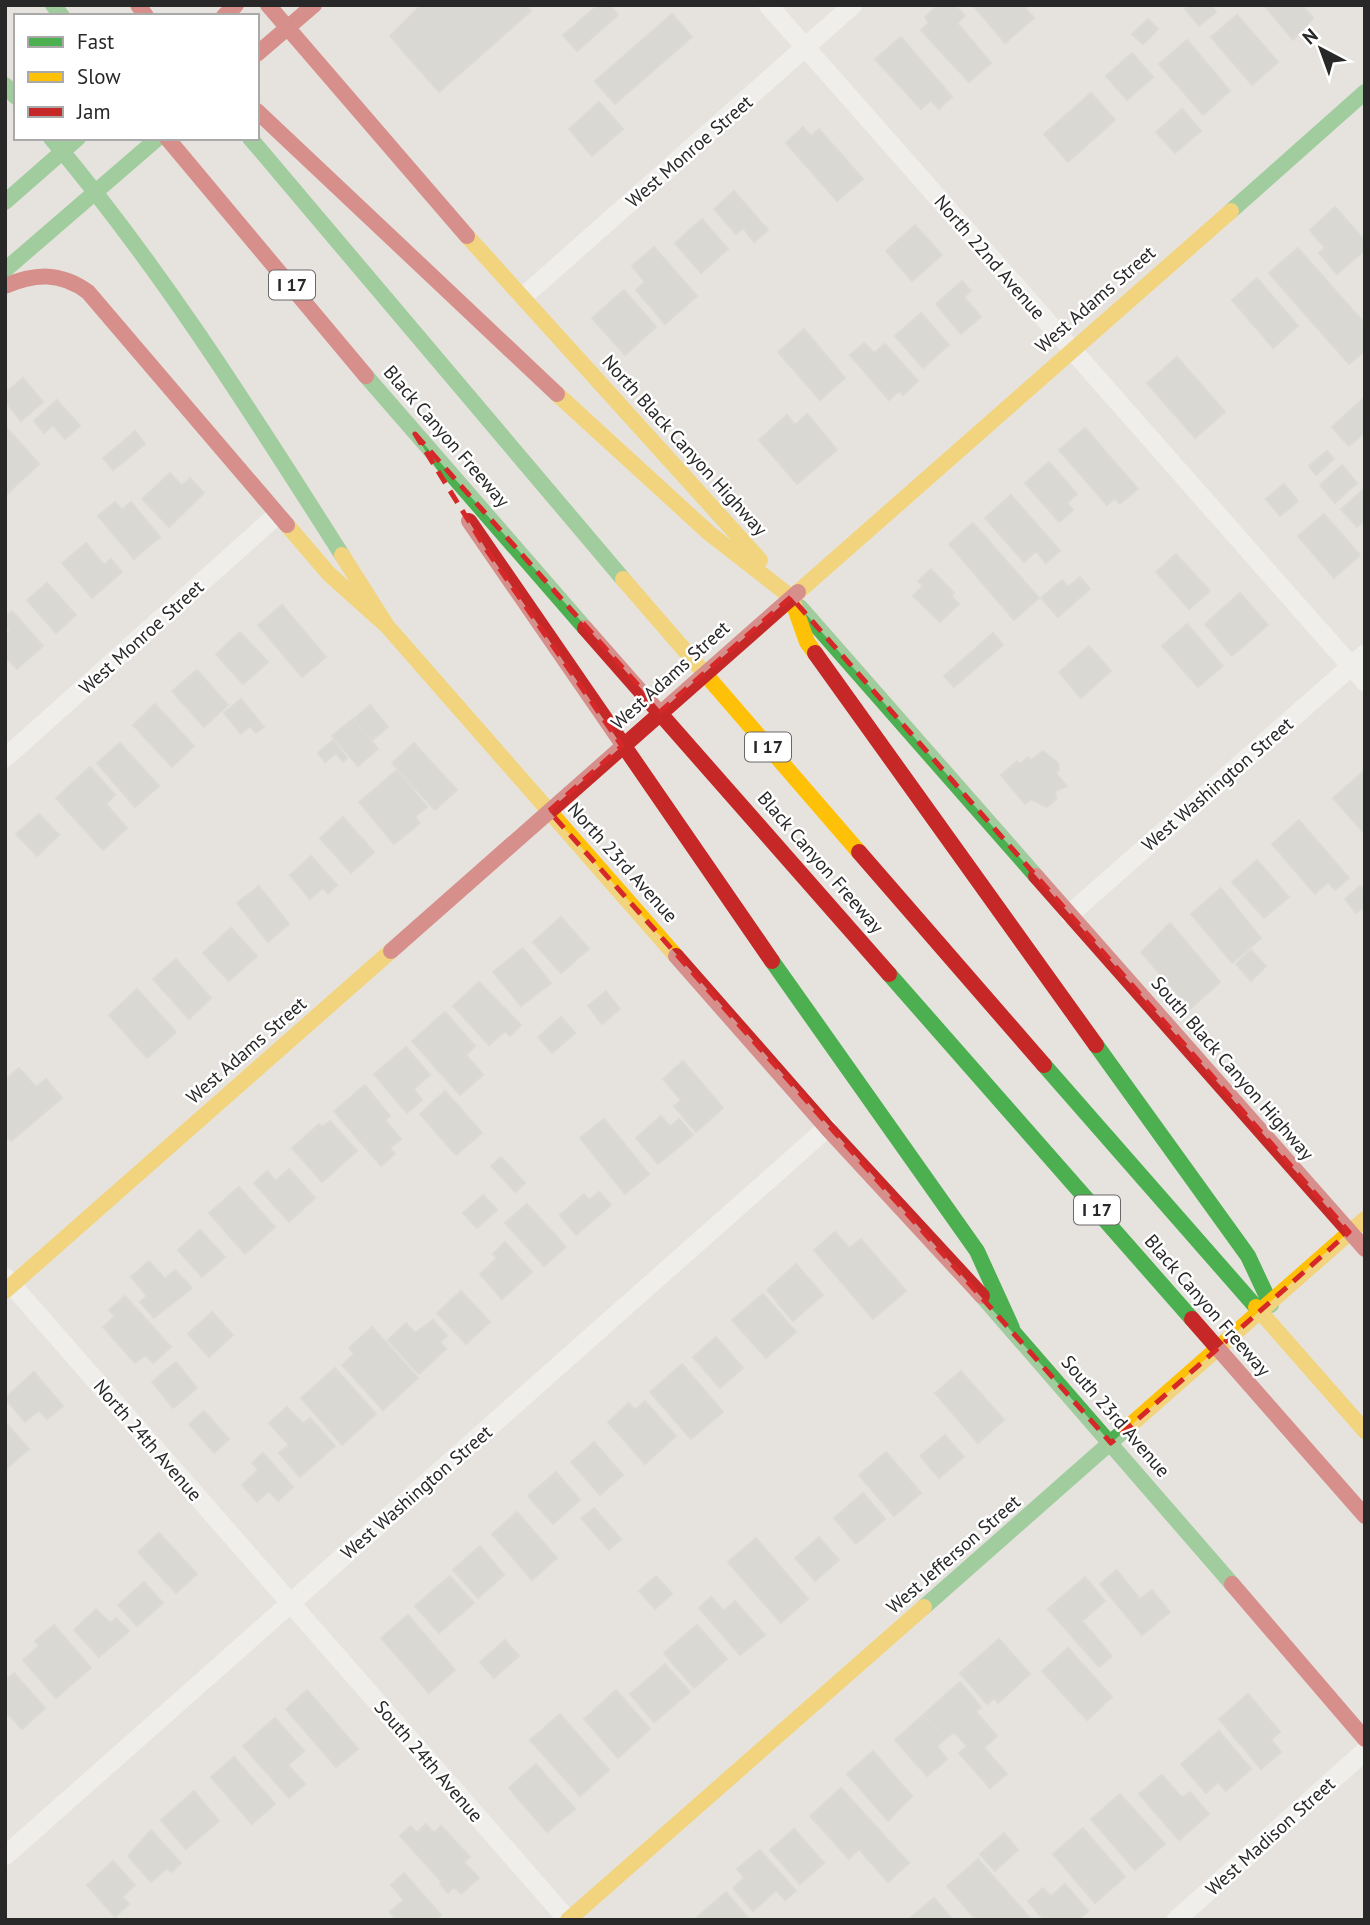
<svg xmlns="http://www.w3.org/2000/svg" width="1370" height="1925" viewBox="0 0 1370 1925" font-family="'PT Sans',sans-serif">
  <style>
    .building { fill: #cbc9c5; stroke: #d1ceca; stroke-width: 2 }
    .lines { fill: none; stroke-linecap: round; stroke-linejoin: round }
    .street { stroke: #fbfbfa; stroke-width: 19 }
    .fast { stroke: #4caf50; stroke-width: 16 }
    .slow { stroke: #ffc107; stroke-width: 16 }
    .jam { stroke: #c62828; stroke-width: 16 }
    .marked { fill: none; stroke: #d62828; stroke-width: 5; stroke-dasharray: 14 9; stroke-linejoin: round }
    .labels { text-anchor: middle; stroke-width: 5; stroke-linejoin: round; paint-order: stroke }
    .shield { fill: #fff; stroke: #686868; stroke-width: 2 }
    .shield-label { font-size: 18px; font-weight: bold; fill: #282828 }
    .street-label { font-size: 19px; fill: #282828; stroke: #fff }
  </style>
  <rect width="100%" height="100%" fill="#e6e3de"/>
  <path class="building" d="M421,5H526L531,11L439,92L390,36Z
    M598,5H610L618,15L577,51L563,35Z
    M939,5H955L965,16L957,23L991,63L969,82L921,30L929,23L925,17Z
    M973,5H1023L1034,18L1005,43Z
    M1189,5H1211L1216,12L1199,26L1185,9Z
    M1264,5H1302L1313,18L1293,40Z
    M672,14L692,37L615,104L595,81Z
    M1237,15L1278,62L1252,85L1211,37Z
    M1148,19L1158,29L1143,44L1132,34Z
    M901,37L952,97L939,109L931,100L921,109L875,59Z
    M1187,40L1230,91L1203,115L1159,64Z
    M1132,53L1153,77L1127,100L1106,76Z
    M1091,93L1115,120L1068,162L1044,134Z
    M599,102L623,129L592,156L569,129Z
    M1182,109L1201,131L1175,153L1156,132Z
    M803,127L811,136L819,129L841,154L816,177L786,143Z
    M841,154L863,179L837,201L816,177Z
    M734,191L768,230L754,242L743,228L736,234L714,209Z
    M1335,207L1365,241V250L1337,274L1319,253L1325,248L1310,230Z
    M702,219L728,249L701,273L675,243Z
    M915,225L942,255L912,281L886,251Z
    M654,247L697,296L665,324L636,290L645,282L632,266Z
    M1298,248L1365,324V351L1349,364L1269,273Z
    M1257,278L1298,326L1273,348L1232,300Z
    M962,281L971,291L964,297L981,317L961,334L936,304Z
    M624,290L656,327L625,355L592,318Z
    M921,313L949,345L923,368L895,336Z
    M804,329L845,378L820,400L778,352Z
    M864,343L874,353L885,344L918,381L903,395L899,391L889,400L850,355Z
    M1177,357L1225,412L1195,438L1147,383Z
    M23,378L43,402L21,421L5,401V393Z
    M1363,399L1365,432L1349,446L1332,427Z
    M57,400L80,426L65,439L53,425L44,433L34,421Z
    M807,414L837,450L797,484L759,440L787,415L795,425Z
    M5,426L39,464L7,494L5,492Z
    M1085,428L1138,489L1120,504L1115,498L1107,505L1059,450Z
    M135,431L145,444L113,470L103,458Z
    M1327,451L1334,459L1316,475L1309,466Z
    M1049,462L1077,494L1067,503L1073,510L1059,522L1025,483Z
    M1342,465L1357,483L1335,503L1320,485Z
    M170,473L182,486L190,478L204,493L169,527L142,499Z
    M1284,484L1298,501L1280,516L1266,499Z
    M1363,490L1365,520L1357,527L1341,509Z
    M1011,495L1060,551L1046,563L1036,551L1024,562L985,518Z
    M115,502L122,510L131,502L160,537L134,559L98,516Z
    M1324,514L1360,555L1334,578L1298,536Z
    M973,523L1039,598L1014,620L949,544Z
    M86,543L104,565L111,559L122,572L92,598L62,563Z
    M1176,554L1210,591L1189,609L1156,572Z
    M931,569L954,593L951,596L959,604L940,622L913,596L923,586L918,581Z
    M1080,577L1090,589L1058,617L1041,598L1062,580L1068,587Z
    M47,583L76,615L56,633L27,600Z
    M1240,593L1268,625L1232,656L1205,624Z
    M282,605L326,657L302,677L258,625Z
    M12,611L43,646L17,669L5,657V635L10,630L5,624V617Z
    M1187,624L1223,666L1198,687L1162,646Z
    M240,632L268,662L243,684L216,654Z
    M993,633L1003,645L954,687L944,676Z
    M1089,646L1111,671L1081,698L1059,672Z
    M197,670L228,705L204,727L172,691Z
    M241,699L264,727L256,733L250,726L241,734L224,713Z
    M155,704L194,746L172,767L133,725Z
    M370,705L388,727L372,740L354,719Z
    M353,719L378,749L358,766L332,736Z
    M333,740L347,758L343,762L336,753L325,762L318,753Z
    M120,743L159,786L135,807L97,763Z
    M414,743L457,790L435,810L392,763Z
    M1043,751L1058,763L1059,770L1056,773L1067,786L1055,791L1056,799L1047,807L1031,799L1025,804L1001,775L1017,761L1020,764L1028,757L1031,760Z
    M90,767L115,795L106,804L127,828L103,850L56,798Z
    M397,770L427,807L415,817L420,823L394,844L359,802Z
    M1365,770V834L1333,798Z
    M39,814L59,835L37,856L16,834Z
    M343,817L374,852L351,873L320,838Z
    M1299,820L1349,878L1335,890L1328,882L1315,894L1272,844Z
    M311,856L337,885L328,894L323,888L310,899L290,875Z
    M1257,860L1289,897L1264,918L1232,882Z
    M259,886L289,924L268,942L237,903Z
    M1360,886L1365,891V906L1356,913L1345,899Z
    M1221,888L1261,938L1232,963L1191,914Z
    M561,917L589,949L561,973L533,942Z
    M1170,923L1220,982L1190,1009L1141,952Z
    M231,928L257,956L229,981L203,953Z
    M523,948L551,983L521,1006L493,972Z
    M1251,950L1266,966L1251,981L1236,964Z
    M176,959L211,998L189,1019L153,979Z
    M479,982L521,1025L510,1036L505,1031L489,1045L453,1006Z
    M137,989L176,1032L147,1058L109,1015Z
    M606,991L620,1009L602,1024L588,1006Z
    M445,1012L475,1046L466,1055L483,1075L460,1095L412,1041Z
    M561,1017L575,1033L552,1053L538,1037Z
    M406,1047L430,1075L414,1089L422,1100L407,1113L374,1074Z
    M683,1061L723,1108L696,1132L674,1106L681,1100L663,1079Z
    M19,1068L36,1087L46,1079L62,1098L11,1141L5,1134V1080Z
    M365,1085L390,1116L385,1120L401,1139L390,1148L395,1154L381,1166L334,1111Z
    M445,1091L482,1133L456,1155L420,1114Z
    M661,1116L670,1127L679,1119L693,1135L658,1164L636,1138Z
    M604,1119L649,1174L625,1194L580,1138Z
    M330,1121L357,1151L322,1182L292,1148L319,1124L322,1127Z
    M501,1157L525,1183L515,1192L491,1166Z
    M289,1169L315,1198L289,1222L254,1183L267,1171L276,1181Z
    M239,1187L275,1227L245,1254L209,1213Z
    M599,1192L611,1205L576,1235L560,1215L584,1194L589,1200Z
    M483,1195L497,1210L477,1228L463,1213Z
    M527,1204L566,1247L544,1266L505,1223Z
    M200,1230L225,1257L202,1277L178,1250Z
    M835,1232L849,1248L861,1239L906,1291L873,1319L814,1250Z
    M505,1242L532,1272L502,1299L480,1274L497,1258L493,1254Z
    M149,1261L165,1279L175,1270L192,1288L154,1318L140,1302L147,1296L131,1277Z
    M796,1264L823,1295L793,1321L767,1290Z
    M461,1291L490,1322L466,1344L437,1313Z
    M763,1294L796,1332L766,1358L732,1320Z
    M125,1296L171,1347L153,1363L146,1355L135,1363L103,1327L115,1316L109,1310Z
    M212,1312L233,1335L209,1357L188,1334Z
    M433,1320L447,1336L440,1342L446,1349L419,1374L388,1340L406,1323L415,1333Z
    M372,1327L418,1378L383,1410L342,1365L354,1354L349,1348Z
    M716,1337L743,1368L720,1388L693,1357Z
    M176,1362L197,1388L173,1408L152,1382Z
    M682,1364L723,1412L691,1439L650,1392Z
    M335,1368L376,1414L342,1445L301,1398Z
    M961,1371L1004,1420L978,1443L935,1393Z
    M34,1372L63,1406L47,1419L39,1410L25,1422L5,1398Z
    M645,1401L676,1436L645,1464L608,1422L629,1403L635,1410Z
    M287,1407L303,1424L310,1418L335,1446L300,1477L279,1453L289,1445L269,1423Z
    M204,1411L229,1439L214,1453L189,1424Z
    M5,1422L29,1449L5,1470Z
    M945,1435L964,1457L939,1478L920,1456Z
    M594,1442L623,1475L600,1495L571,1462Z
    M886,1452L921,1493L894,1516L859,1475Z
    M263,1453L293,1487L278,1501L269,1491L257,1502L242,1485L258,1470L252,1463Z
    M556,1472L580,1500L553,1524L528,1496Z
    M863,1493L885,1519L856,1544L834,1518Z
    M594,1508L621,1539L609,1550L581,1518Z
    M517,1512L557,1558L532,1580L492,1534Z
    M159,1533L197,1574L176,1593L138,1552Z
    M819,1537L839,1560L815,1581L795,1558Z
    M756,1538L808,1599L781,1623L728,1562Z
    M480,1546L504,1575L478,1598L453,1570Z
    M1117,1570L1140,1599L1152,1590L1170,1612L1142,1635L1100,1584Z
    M450,1576L474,1603L439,1633L415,1606Z
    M656,1576L672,1594L655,1609L639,1591Z
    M1085,1577L1105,1601L1082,1621L1112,1656L1099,1667L1048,1609Z
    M144,1582L163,1603L137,1626L118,1605Z
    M711,1597L724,1611L735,1601L765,1635L740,1655L699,1608Z
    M96,1609L110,1623L116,1618L129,1631L99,1657L74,1630Z
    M408,1615L455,1670L429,1693L381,1638Z
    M54,1625L91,1668L56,1698L23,1660L39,1646L35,1641Z
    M697,1625L727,1659L694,1688L664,1653Z
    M999,1639L1030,1674L998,1703L994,1698L987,1704L960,1673Z
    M505,1640L519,1656L494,1678L480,1662Z
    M1068,1648L1112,1697L1087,1720L1042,1671Z
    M665,1664L690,1692L654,1722L630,1694Z
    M14,1673L45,1708L22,1729L5,1711V1680Z
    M960,1682L981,1707L976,1712L997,1736L984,1748L1007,1774L990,1788L959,1753L967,1746L954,1732L945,1739L923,1715Z
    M307,1690L358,1749L336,1767L286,1709Z
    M616,1690L650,1729L618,1758L584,1719Z
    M1248,1694L1280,1732L1271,1740L1281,1752L1261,1769L1219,1719Z
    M560,1714L609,1770L580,1796L530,1740Z
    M923,1715L945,1739L937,1746L947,1759L927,1776L895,1740Z
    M275,1718L304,1751L288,1765L305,1784L289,1798L243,1746Z
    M1219,1731L1251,1769L1226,1791L1218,1782L1206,1793L1181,1764Z
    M873,1751L912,1796L888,1821L847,1774Z
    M234,1757L275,1804L252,1824L211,1777Z
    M536,1764L575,1809L547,1832L509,1788Z
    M1162,1775L1182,1798L1190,1792L1209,1814L1179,1840L1139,1794Z
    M841,1788L909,1863L888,1882L859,1849L849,1859L810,1816Z
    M194,1791L219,1821L186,1849L161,1820Z
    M1120,1794L1165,1844L1135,1870L1091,1819Z
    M426,1824L434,1833L441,1826L470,1857L464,1862L479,1878L461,1894L454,1887L448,1893L440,1884L442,1882L400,1836L410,1826L417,1833Z
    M1083,1828L1125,1877L1095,1903L1053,1854Z
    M794,1829L824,1863L800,1884L770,1850Z
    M151,1830L181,1863L171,1872L167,1868L151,1882L128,1856Z
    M1004,1833L1018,1850L995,1871L980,1854Z
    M760,1850L796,1891L785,1900L776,1890L753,1911L733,1888L744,1878L737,1869Z
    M978,1859L1029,1917L1026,1920H976L947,1886Z
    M113,1861L135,1885L122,1897L129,1904L115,1917L87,1885Z
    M404,1873L441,1915L436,1920H396L390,1912L404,1900L391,1885Z
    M1065,1884L1088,1911L1078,1920H1044L1028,1901L1043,1888L1051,1896Z
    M726,1892L750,1920H694Z
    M934,1898L953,1920H908Z"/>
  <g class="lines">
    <path class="street" d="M768,5L1365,682
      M524,296L853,5
      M5,758L277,515
      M1070,914L1365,654
      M5,1277L568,1920
      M5,1856L827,1128
      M1176,1920L1365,1751"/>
    <path class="fast" d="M53,5L62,16
      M5,85L16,97
      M51,138C161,268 251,412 342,555
      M250,138L623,579
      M5,202L78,138
      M1231,211L1365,92
      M5,270L158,138
      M366,376L585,628
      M800,607L1036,876
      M772,961L977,1251L1012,1328
      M889,974L1192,1319
      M1096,1045L1248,1256L1271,1305
      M1044,1065L1256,1307
      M982,1296L1232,1584
      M924,1607L1127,1428"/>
    <path class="slow" d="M467,236L760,560
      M557,394L709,533L791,597L807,642L815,653
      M287,525L329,574L387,626
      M342,555L387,626L676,956
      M623,579L859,852
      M798,592L1231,211
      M5,1291L391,951
      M1256,1307L1365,1431
      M1127,1428L1365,1219
      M568,1920L924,1607"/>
    <path class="jam" d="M138,5L146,16
      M268,5L467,236
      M224,16L236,5
      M257,54L314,5
      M257,111L557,394
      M167,138L366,376
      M5,286C35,273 61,272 88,292L287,525
      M469,521L772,961
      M585,628L889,974
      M815,653L1096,1045
      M859,852L1044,1065
      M1036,876L1365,1249
      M391,951L798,592
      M676,956L827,1128L982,1296
      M1192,1319L1365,1516
      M1232,1584L1365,1739"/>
  </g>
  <path d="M0 0H1370V1925H0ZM415,434L661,711L791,597L1349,1232L1111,1443L549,811L622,746L486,549Z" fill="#e6e3de" fill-opacity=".55" fill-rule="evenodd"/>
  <path class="marked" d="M415,434L661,711L791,597L1349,1232L1111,1443L549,811L622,746L486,549Z"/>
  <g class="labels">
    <g class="shield">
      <rect x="269" y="270.5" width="46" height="29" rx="5"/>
      <rect x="745" y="732.5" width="46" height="29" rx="5"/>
      <rect x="1074" y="1195.5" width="46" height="29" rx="5"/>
    </g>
    <g class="shield-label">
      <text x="292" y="291">I 17</text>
      <text x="768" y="753">I 17</text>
      <text x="1097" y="1216">I 17</text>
    </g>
    <g class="street-label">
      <text transform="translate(689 151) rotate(-41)" y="7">West Monroe Street</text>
      <text transform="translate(990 257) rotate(49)" y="7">North 22nd Avenue</text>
      <text transform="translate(1095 299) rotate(-41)" y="7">West Adams Street</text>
      <text transform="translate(447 436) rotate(49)" y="7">Black Canyon Freeway</text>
      <text transform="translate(685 445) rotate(48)" y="7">North Black Canyon Highway</text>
      <text transform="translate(141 637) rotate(-42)" y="7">West Monroe Street</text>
      <text transform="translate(670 675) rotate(-42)" y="7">West Adams Street</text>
      <text transform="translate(1217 784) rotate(-41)" y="7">West Washington Street</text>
      <text transform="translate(623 862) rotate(48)" y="7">North 23rd Avenue</text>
      <text transform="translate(821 862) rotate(49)" y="7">Black Canyon Freeway</text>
      <text transform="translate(246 1050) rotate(-41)" y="7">West Adams Street</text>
      <text transform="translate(1233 1068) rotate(49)" y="7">South Black Canyon Highway</text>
      <text transform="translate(1208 1305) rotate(49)" y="7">Black Canyon Freeway</text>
      <text transform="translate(1116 1416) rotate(49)" y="7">South 23rd Avenue</text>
      <text transform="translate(148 1440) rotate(49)" y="7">North 24th Avenue</text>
      <text transform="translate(416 1492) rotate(-41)" y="7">West Washington Street</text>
      <text transform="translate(953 1554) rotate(-41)" y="7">West Jefferson Street</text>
      <text transform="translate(429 1761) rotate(49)" y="7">South 24th Avenue</text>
      <text transform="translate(1270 1836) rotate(-42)" y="7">West Madison Street</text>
    </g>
  </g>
  <rect width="1370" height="1925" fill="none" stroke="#282828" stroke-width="14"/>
  <rect x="14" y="14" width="245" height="126" fill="#ffffff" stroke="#a9a9a9" stroke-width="2"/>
  <rect x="28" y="37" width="35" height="10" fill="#4caf50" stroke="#a9a9a9" stroke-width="2"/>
  <text x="77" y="49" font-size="21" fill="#282828">Fast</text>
  <rect x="28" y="72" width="35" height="10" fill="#ffc107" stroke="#a9a9a9" stroke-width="2"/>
  <text x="77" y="84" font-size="21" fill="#282828">Slow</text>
  <rect x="28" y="107" width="35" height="10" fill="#c62828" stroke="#a9a9a9" stroke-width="2"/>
  <text x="77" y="119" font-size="21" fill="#282828">Jam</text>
  <g transform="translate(1321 49) rotate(319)" stroke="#ffffff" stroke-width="5" paint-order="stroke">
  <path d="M0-5L12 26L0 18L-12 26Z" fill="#282828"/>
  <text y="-10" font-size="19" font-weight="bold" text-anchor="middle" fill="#282828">N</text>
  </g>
</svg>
